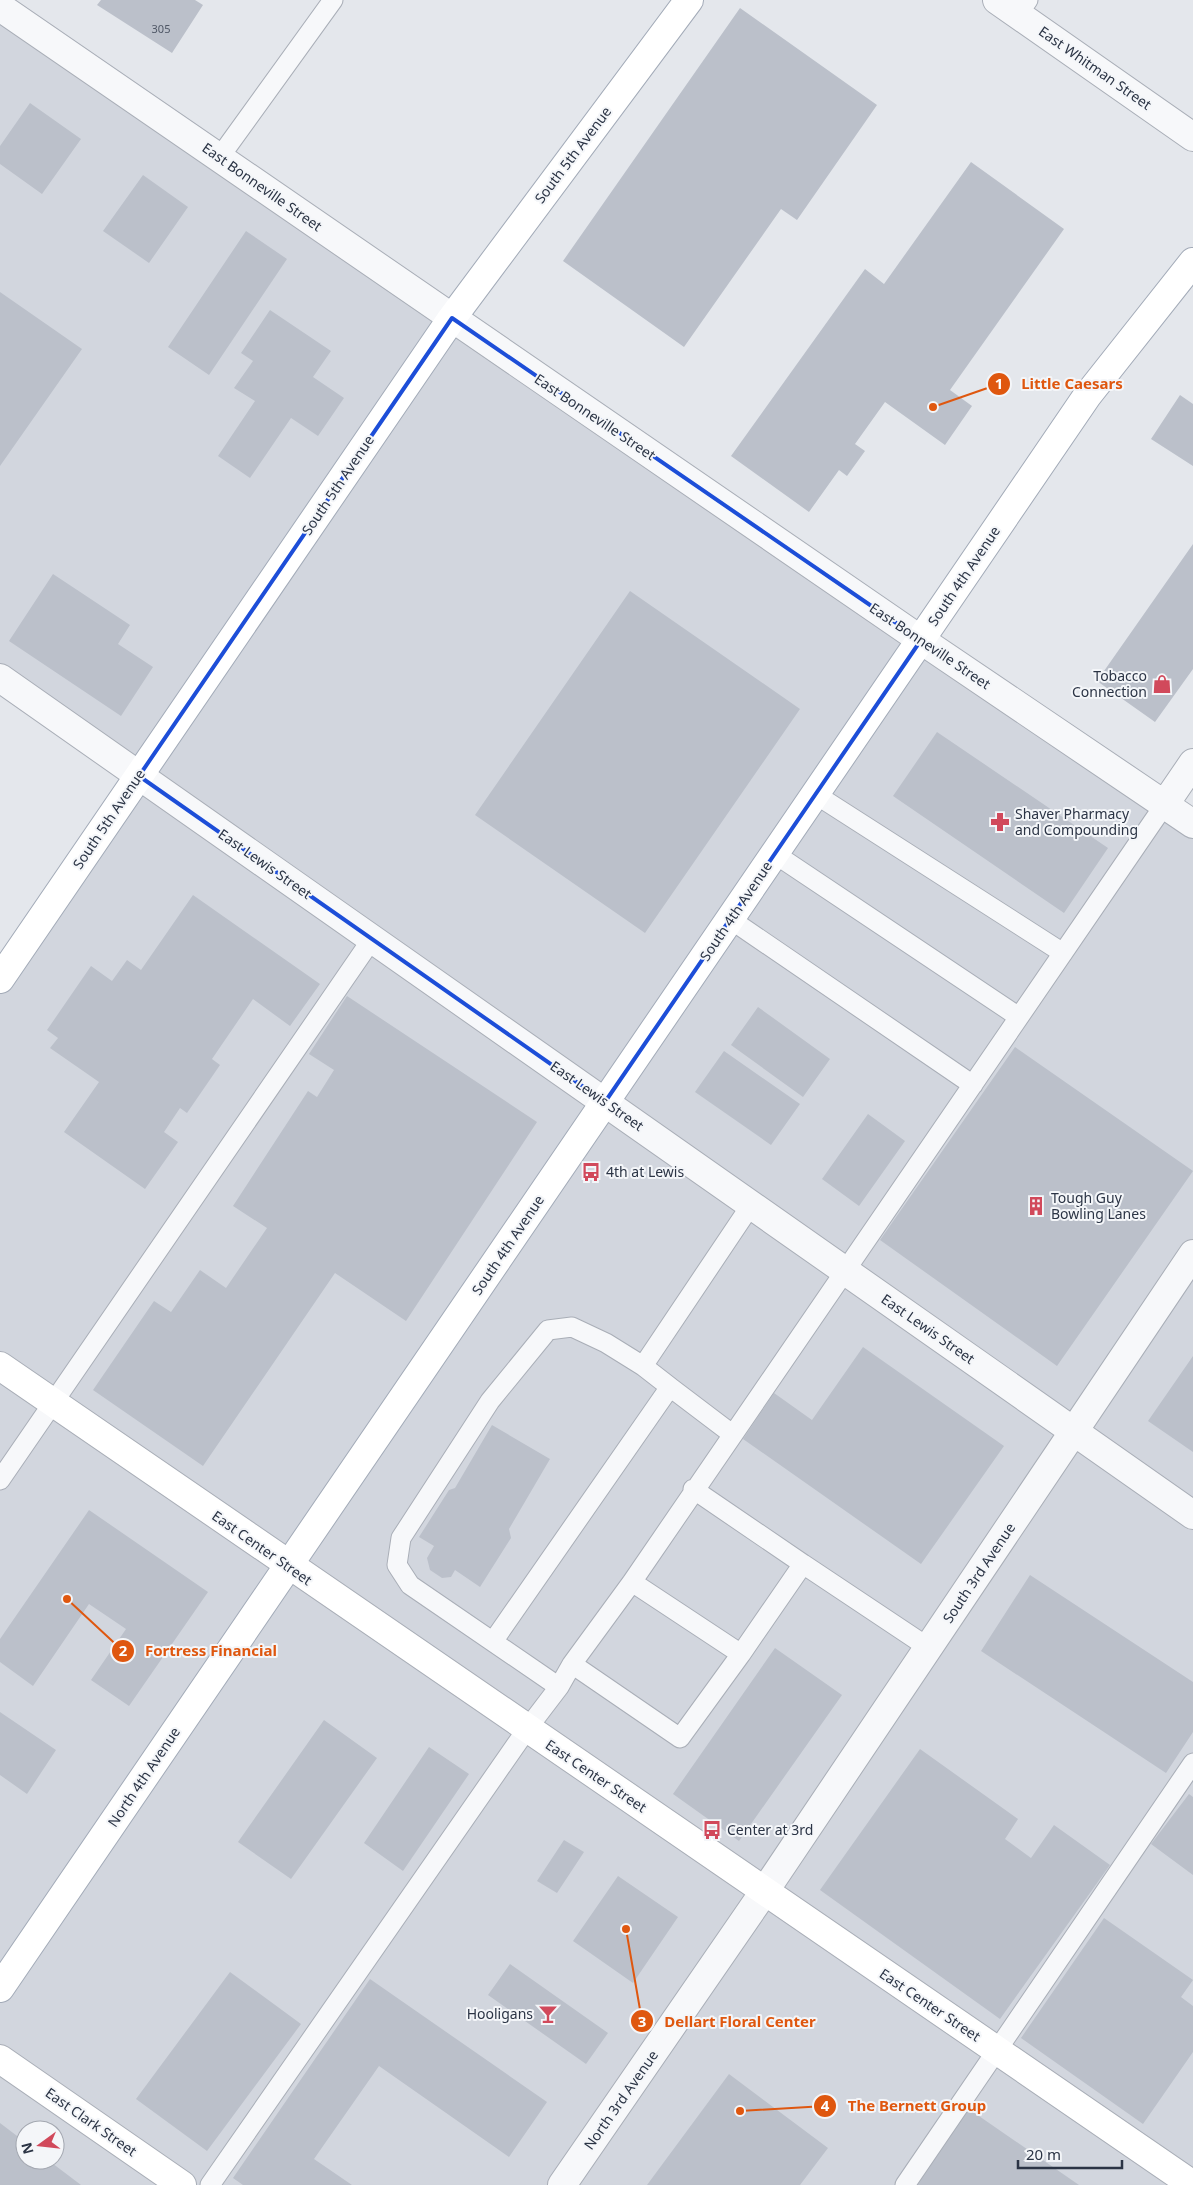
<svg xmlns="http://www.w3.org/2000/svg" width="1193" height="2185" viewBox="0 0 1193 2185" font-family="'Noto Sans',sans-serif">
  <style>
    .built { fill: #d2d6de; fill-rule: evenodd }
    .building { fill: #bbc0ca }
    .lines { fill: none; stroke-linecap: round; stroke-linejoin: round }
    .lane-casing { stroke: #a9aeb7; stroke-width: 21 }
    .street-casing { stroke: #a9aeb7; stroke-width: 30 }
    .secondary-casing { stroke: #a9aeb7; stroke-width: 30 }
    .primary-casing { stroke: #a3abb8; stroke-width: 30 }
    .lane { stroke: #f7f8fa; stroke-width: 19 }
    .street { stroke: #f7f8fa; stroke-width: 28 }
    .secondary { stroke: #fff; stroke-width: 28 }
    .primary { stroke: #fff; stroke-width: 28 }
    .marked { fill: none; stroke: #1d4ed8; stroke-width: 4; stroke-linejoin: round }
    .labels { text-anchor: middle; stroke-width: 4; stroke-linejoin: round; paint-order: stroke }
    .number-label { font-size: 11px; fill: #4f5766 }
    .street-label { font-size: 14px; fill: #2b3445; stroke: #f4f6f9 }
    .poi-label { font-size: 14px; fill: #2b3445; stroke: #f4f6f9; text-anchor: start }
    .leader { fill: none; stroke: #df570f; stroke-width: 2 }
    .callout-dot { fill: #df570f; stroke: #f4f6f9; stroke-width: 2 }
    .mark-label { font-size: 15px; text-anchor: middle; font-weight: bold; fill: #fff }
    .callout-label { font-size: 15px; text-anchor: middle; font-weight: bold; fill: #df570f; stroke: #f4f6f9; stroke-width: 4; stroke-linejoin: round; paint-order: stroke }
  </style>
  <rect width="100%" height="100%" fill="#e4e7ec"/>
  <path class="built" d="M0,7L1193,828V2185H0V979L139,776L0,678ZM25,2130H55V2160H25Z"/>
  <path class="building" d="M101,0H195L203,5L172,53L97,5Z
    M740,8L877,105L797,220L781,209L684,347L563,261Z
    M30,103L81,139L42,194L0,164V146Z
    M971,162L1064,229L950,390L972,406L945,445L885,402L855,444L865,451L847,476L839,470L809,512L731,456L865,269L884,284Z
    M143,175L188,207L149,263L103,231Z
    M246,231L287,259L209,375L168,347Z
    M0,292L82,349L0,466Z
    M270,310L331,351L313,377L344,398L318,436L291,418L250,478L218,456L255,401L234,388L253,361L241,353Z
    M1180,395L1193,404V466L1151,439Z
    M1193,544V669L1155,722L1097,681Z
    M53,574L130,625L118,644L153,667L121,716L9,641Z
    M630,591L800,709L645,933L475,815Z
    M937,732L1108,848L1064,913L893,796Z
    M193,895L320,984L290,1026L253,999L212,1059L220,1065L187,1113L180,1108L164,1132L178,1142L145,1189L64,1132L99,1082L50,1048L58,1038L47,1030L91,966L112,981L127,960L141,970Z
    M347,996L537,1122L406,1321L335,1273L203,1466L93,1390L154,1301L171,1312L200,1270L226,1288L267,1228L233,1206L308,1091L317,1097L334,1070L309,1054Z
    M758,1007L830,1059L803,1097L731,1045Z
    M1015,1047L1193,1171L1057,1366L880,1240Z
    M724,1051L800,1104L771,1145L695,1092Z
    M868,1114L905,1141L859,1206L822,1179Z
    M863,1347L1004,1446L921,1564L743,1439L774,1393L812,1420Z
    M1193,1356V1452L1148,1421Z
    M492,1425L550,1459L509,1529L511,1538L480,1587L455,1570L451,1577L442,1578L430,1570L427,1558L434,1546L419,1537L449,1490L455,1488Z
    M89,1510L208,1592L129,1706L91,1680L126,1629L89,1604L33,1686L0,1662V1639Z
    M1030,1575L1193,1682V1732L1166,1773L981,1651Z
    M775,1648L842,1695L739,1841L673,1794Z
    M0,1712L56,1750L27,1794L0,1775Z
    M324,1720L377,1758L291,1879L238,1842Z
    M429,1747L469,1774L403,1871L364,1843Z
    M920,1749L1018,1819L1005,1839L1031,1858L1054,1825L1110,1865L1000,2019L820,1890Z
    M1189,1794L1193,1797V1875L1151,1844Z
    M564,1840L584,1852L557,1893L537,1881Z
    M618,1876L678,1917L633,1983L573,1941Z
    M1104,1918L1193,1980L1181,1997L1193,2006V2052L1143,2124L1021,2038Z
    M510,1964L608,2033L586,2064L488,1995Z
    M230,1972L301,2024L207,2151L136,2099Z
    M370,1979L547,2102L509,2157L379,2066L314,2159L352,2185H243L233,2178Z
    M729,2074L828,2148L800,2185H647Z
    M963,2105L1079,2185H908Z
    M0,2123L25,2142V2160H48L81,2185H0Z"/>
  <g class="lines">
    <g class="lane-casing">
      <path id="lane" d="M1018,14L1028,0
        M219,158L333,0
        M815,794L1063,953
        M775,854L1019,1017
        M730,919L973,1085
        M643,1366L751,1205
        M0,1480L372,939
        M693,1489L803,1564
        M494,1640L670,1387L732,1434
        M741,1654L803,1564L929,1648
        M572,1664L680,1738L741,1654L632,1582
        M559,1687L410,1585L397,1565L401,1538L490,1401L548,1330L572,1327L606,1343L643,1366L670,1387
        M210,2185L527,1729L559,1687L572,1664L632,1582L1165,804
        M905,2185L1193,1763"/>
    </g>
    <g class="street-casing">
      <path id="street" d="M997,0L1193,137
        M0,7L921,640L1193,824
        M0,678L1193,1515
        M1165,804L1193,763
        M562,2185L764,1892L1193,1254"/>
    </g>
    <g class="secondary-casing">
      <path id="secondary" d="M0,1366L1193,2185
        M0,2059L182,2185"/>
    </g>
    <g class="primary-casing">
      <path id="primary" d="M0,979L452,318L689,0
        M0,1988L1087,396L1193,262"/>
    </g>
    <use href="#lane" class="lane"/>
    <use href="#street" class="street"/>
    <use href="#secondary" class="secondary"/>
    <use href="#primary" class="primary"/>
  </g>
  <path class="marked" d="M452,318L921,640L605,1102L139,776Z"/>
  <defs>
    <g id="shop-bare" transform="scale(1.5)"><path d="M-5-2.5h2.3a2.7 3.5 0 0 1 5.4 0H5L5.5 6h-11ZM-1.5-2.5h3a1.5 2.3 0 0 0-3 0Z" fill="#d1495b" stroke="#f4f6f9" stroke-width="2.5" paint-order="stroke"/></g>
    <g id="pharmacy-bare" transform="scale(1.5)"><path d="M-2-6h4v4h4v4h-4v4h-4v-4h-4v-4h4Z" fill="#d1495b" stroke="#f4f6f9" stroke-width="2.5" paint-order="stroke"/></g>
    <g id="bus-bare" transform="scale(1.5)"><path d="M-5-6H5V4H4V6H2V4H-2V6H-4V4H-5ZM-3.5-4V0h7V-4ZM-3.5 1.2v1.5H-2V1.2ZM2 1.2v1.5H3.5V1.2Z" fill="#d1495b" stroke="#f4f6f9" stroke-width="2.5" paint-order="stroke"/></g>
    <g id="building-bare" transform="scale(1.5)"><path d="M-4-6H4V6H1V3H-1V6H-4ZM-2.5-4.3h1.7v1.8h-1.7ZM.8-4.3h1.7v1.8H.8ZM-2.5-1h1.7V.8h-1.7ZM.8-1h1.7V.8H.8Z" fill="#d1495b" stroke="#f4f6f9" stroke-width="2.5" paint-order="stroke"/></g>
    <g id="bar-bare" transform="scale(1.5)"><path d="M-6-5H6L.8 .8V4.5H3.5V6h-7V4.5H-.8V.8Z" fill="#d1495b" stroke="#f4f6f9" stroke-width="2.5" paint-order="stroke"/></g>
  </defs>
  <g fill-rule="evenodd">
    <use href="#shop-bare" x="1162" y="684"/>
    <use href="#pharmacy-bare" x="1000" y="822"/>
    <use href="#bus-bare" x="591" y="1172"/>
    <use href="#building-bare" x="1036" y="1206"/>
    <use href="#bus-bare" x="712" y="1830"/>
    <use href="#bar-bare" x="548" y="2014"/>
  </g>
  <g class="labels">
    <g class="number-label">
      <text x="161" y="33">305</text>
    </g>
    <g class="street-label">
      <text transform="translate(1095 68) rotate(35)" y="5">East Whitman Street</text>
      <text transform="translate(573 155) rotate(-53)" y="5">South 5th Avenue</text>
      <text transform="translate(262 187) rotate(35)" y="5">East Bonneville Street</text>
      <text transform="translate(595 417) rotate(34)" y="5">East Bonneville Street</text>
      <text transform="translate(338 485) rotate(-56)" y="5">South 5th Avenue</text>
      <text transform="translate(964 576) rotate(-56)" y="5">South 4th Avenue</text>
      <text transform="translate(930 646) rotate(34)" y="5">East Bonneville Street</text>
      <text transform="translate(109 819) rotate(-56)" y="5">South 5th Avenue</text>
      <text transform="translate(265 864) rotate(35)" y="5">East Lewis Street</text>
      <text transform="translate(736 911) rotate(-56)" y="5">South 4th Avenue</text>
      <text transform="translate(597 1096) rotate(35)" y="5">East Lewis Street</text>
      <text transform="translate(508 1245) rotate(-56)" y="5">South 4th Avenue</text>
      <text transform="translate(928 1329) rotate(35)" y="5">East Lewis Street</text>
      <text transform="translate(262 1548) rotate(35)" y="5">East Center Street</text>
      <text transform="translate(979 1573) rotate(-56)" y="5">South 3rd Avenue</text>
      <text transform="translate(596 1776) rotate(34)" y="5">East Center Street</text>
      <text transform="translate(144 1777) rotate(-56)" y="5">North 4th Avenue</text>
      <text transform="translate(930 2005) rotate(34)" y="5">East Center Street</text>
      <text transform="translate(621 2100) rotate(-55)" y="5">North 3rd Avenue</text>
      <text transform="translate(91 2122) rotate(35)" y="5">East Clark Street</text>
    </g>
    <g class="poi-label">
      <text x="1147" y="681" text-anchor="end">Tobacco<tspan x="1147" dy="16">Connection</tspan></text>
      <text x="1015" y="819">Shaver Pharmacy<tspan x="1015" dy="16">and Compounding</tspan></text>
      <text x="606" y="1177">4th at Lewis</text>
      <text x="1051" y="1203">Tough Guy<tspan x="1051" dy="16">Bowling Lanes</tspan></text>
      <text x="727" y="1835">Center at 3rd</text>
      <text x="533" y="2019" text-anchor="end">Hooligans</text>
    </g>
  </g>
  <path class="leader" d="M933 407L999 384M67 1599L123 1651M626 1929L642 2021M740 2111L825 2106"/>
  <g class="callout-dot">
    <circle cx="933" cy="407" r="5"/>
    <circle cx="67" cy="1599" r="5"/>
    <circle cx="626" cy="1929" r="5"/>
    <circle cx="740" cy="2111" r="5"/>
    <circle cx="999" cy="384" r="12"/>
    <circle cx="123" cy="1651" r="12"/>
    <circle cx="642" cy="2021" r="12"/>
    <circle cx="825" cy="2106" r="12"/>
  </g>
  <g class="mark-label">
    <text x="999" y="389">1</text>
    <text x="123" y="1656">2</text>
    <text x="642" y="2027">3</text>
    <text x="825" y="2111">4</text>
  </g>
  <g class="callout-label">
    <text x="1072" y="389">Little Caesars</text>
    <text x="211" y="1656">Fortress Financial</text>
    <text x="740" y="2027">Dellart Floral Center</text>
    <text x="917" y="2111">The Bernett Group</text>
  </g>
  <g transform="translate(40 2145) rotate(255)"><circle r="24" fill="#f4f6f9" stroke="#a4a8b1"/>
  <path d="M0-4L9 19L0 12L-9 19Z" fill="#d1495b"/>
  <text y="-8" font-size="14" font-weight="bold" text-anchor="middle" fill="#2b3445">N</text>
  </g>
  <path d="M1018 2160v8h104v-8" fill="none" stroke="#2b3445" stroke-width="2.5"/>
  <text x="1026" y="2160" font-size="15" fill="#2b3445" stroke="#f4f6f9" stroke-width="4" paint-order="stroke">20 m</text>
</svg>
